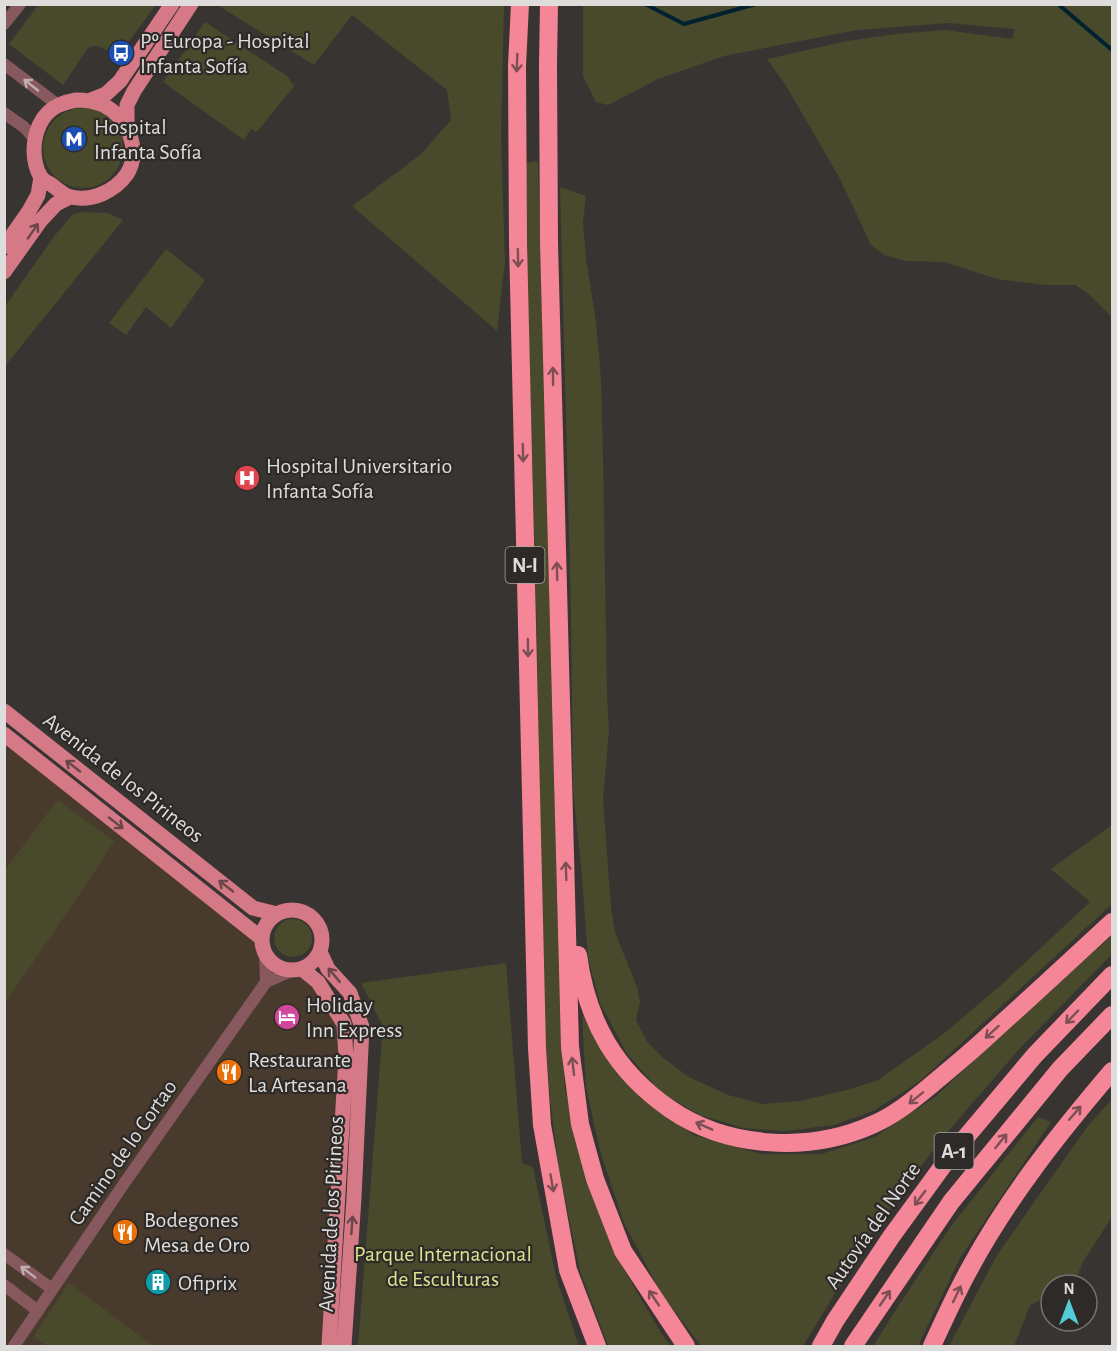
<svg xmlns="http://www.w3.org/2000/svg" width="1117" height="1351" viewBox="0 0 1117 1351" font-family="'Alegreya Sans',sans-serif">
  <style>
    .industrial { fill: #483a2c }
    .green { fill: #494a2b }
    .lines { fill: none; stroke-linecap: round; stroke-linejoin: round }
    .stream { stroke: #00222e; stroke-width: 4 }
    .street { stroke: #87595f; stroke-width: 12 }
    .primary { stroke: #d67987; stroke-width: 15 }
    .highway { stroke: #f58697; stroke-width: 18 }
    .oneway { stroke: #7d4f54 }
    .oneway2 { stroke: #c0afb0 }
    .oneway3 { stroke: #684649 }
    .labels { text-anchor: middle; stroke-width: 4.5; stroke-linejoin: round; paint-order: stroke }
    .shield { fill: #2d2a28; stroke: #aaa7a6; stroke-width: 1.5 }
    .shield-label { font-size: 21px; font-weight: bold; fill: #dfdddc }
    .poi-label { font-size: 22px; fill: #dfdddc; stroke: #2d2a28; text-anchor: start }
    .street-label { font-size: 22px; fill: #dfdddc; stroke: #2d2a28 }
    .park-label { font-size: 22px; fill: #dde18e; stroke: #2d2a28 }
  </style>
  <rect width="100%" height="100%" fill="#383432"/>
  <path class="industrial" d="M4,734L261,938L265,955L278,967L291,971L318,982L344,1024L329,1346H5Z"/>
  <path class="green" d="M39,4H156V5L118,56C108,52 98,42 88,48L63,85L9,44Z
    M220,5H504L501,135L505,262L497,331L352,206L420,155L451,120L447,90L352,15L314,65L219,6Z
    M583,5H1112V317L1090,295L1075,285H1045L997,279L945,262L906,261L884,255L871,245L839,177L785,84L767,59L847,41L896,34L945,30L1012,39L1015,29L949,23L857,30L724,56L658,79L608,105L596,102L583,76Z
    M205,22L287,76L294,86L257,132L251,129L244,140L163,82Z
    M43 148a40 40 0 1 1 80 0a40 40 0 1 1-80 0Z
    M538,161L560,1012L565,1088L586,1180L615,1254L661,1333L671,1346H608L580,1271L559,1171L550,1099L544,1017L536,598L524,163Z
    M560,187L586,196L583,223L586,259L596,322L601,379L603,458L607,694L609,730L603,799L611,908L615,932L637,987L640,1002L636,1020L647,1042L663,1058L689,1077L728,1095L763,1104L800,1101L847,1090L878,1080L942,1035L1000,986L1090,902L1051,869L1112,825V904L919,1082L873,1111L834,1125L785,1131L743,1128L700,1115L660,1092L626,1052L600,1003L588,958L581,865L573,791L571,612Z
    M83,212L108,213L123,220L5,366V306L56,234L73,214Z
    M166,249L205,280L171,328L146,307L126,335L109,323Z
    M59,801L114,841L90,879L5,1003V870L56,802Z
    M274 938a19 19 0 1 1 38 0a19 19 0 1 1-38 0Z
    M1112,936V954L1021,1047L943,1137L873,1231L803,1346H701L661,1293L624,1223L600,1151L586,1087L582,1014L602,1047L641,1098L693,1135L761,1154H821L875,1137L935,1097L1037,1001Z
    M506,963L522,1163L533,1167L556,1277L579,1346H358L383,1026L361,983Z
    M1112,1099V1217L1084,1260L1073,1285H1051V1302L1043,1299L1030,1305L1014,1346H949L997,1255L1087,1127Z
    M1038,1117L1051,1122L960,1258L918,1346H873L897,1308L951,1226Z
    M69,1283L153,1346H47L33,1337Z"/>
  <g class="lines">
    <path class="stream" d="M645,4L684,24L756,4
      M1058,4L1112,50"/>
    <path class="street" d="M4,24L20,4
      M4,64L58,105
      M4,113L24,127L34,138
      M265,955L266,982
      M4,1254L52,1289
      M4,1285L38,1311
      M14,1346L123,1185L266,982L291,971"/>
    <path class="primary" d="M76,100C86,100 94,101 103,105C127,116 142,150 127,174C115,191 92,202 71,197C65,196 57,189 52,185C48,183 43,180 41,177C36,170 34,158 34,151C34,133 41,113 59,105C64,103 70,101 76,100Z
      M91,100L106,94L120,81L172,4
      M127,127V105L134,91L191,4
      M4,247L29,211L38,195L41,177
      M4,272L41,220L56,204L70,197
      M4,711L253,908L277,914
      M4,734L261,938
      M262 940a30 30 0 1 1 60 0a30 30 0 1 1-60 0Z
      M320,952L328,969L350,993L362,1027L354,1198L344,1346
      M302,969L318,982L344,1024L346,1057L329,1346"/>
    <path class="highway" d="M520,4L517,66L518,243L537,1048L542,1125L568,1270L597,1346
      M549,4L548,65L549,243L570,1047L580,1124L595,1179L623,1251L686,1346
      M578,955C587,1021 615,1071 670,1109C728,1149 811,1153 874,1124C895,1115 913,1100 930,1086C950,1069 970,1053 989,1035C1030,998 1071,960 1112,922
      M821,1346L835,1321L891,1237L950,1156L1035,1055L1112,975
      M853,1346L951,1202L1060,1069L1112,1015
      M932,1346C944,1320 956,1293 970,1268C1009,1196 1060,1132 1112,1071"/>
  </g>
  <defs><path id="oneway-shaft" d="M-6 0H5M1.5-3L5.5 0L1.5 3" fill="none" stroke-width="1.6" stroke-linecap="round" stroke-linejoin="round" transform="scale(1.5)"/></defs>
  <g class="oneway">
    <use href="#oneway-shaft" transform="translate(517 63) rotate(92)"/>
    <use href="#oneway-shaft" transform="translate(518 258) rotate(89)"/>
    <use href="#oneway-shaft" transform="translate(553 376) rotate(-91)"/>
    <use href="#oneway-shaft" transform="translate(523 453) rotate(89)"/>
    <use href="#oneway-shaft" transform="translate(557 571) rotate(-91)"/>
    <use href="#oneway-shaft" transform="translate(528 648) rotate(89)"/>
    <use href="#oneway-shaft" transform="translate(566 871) rotate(-92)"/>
    <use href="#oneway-shaft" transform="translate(1072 1017) rotate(134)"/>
    <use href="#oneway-shaft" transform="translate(992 1032) rotate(138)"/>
    <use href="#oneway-shaft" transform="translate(573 1066) rotate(-97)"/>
    <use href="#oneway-shaft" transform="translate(916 1098) rotate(141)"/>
    <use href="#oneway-shaft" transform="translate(1075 1113) rotate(-49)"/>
    <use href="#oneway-shaft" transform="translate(704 1126) rotate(-156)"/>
    <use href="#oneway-shaft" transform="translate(1001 1141) rotate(-51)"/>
    <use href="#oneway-shaft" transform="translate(552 1183) rotate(80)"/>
    <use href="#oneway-shaft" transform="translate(920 1198) rotate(126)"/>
    <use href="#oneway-shaft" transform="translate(957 1294) rotate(-64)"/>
    <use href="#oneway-shaft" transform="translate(654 1298) rotate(-124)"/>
    <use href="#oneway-shaft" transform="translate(885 1298) rotate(-56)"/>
  </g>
  <g class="oneway2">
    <use href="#oneway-shaft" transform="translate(31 85) rotate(-142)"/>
    <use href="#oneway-shaft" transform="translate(28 1272) rotate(-143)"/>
  </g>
  <g class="oneway3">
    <use href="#oneway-shaft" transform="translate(33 231) rotate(-55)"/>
    <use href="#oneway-shaft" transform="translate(73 766) rotate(-142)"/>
    <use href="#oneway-shaft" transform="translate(116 823) rotate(38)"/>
    <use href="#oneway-shaft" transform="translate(226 886) rotate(-142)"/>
    <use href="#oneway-shaft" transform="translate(334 975) rotate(-130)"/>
    <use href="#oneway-shaft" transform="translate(352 1225) rotate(-86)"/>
  </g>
  <defs>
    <g id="bus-disc" transform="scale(1.35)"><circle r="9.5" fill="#1a4fb4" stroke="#2d2a28"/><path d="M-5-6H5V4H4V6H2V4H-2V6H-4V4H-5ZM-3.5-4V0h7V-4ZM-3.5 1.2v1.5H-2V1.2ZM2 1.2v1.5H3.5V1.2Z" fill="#fff"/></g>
    <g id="metro-disc" transform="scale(1.35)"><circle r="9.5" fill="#1a4fb4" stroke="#2d2a28"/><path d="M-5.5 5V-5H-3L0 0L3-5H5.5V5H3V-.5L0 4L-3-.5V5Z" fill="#fff"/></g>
    <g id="hospital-disc" transform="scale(1.35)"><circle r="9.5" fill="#e0444e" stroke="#2d2a28"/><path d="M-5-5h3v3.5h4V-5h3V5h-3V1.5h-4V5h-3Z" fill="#fff"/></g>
    <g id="hotel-disc" transform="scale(1.35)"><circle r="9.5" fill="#d1479c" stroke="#2d2a28"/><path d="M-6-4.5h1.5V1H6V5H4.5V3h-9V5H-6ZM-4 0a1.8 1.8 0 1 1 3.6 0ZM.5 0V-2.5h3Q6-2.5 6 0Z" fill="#fff"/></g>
    <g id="restaurant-disc" transform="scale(1.35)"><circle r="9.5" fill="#e8710a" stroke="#2d2a28"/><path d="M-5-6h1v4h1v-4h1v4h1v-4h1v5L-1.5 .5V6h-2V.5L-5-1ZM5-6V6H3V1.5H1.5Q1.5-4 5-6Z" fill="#fff"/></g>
    <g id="building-disc" transform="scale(1.35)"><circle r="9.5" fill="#0f9aa8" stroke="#2d2a28"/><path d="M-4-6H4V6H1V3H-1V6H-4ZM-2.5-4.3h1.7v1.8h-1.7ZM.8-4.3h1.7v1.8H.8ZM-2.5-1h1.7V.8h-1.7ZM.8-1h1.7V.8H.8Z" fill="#fff"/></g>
  </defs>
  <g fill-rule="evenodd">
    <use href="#bus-disc" x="121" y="53"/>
    <use href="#metro-disc" x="74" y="139"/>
    <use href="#hospital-disc" x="247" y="478"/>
    <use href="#hotel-disc" x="287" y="1017"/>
    <use href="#restaurant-disc" x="229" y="1072"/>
    <use href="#restaurant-disc" x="125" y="1232"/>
    <use href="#building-disc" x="158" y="1282"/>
  </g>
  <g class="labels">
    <g class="shield">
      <rect x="505.5" y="547" width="39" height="36" rx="4.5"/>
      <rect x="934.5" y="1133" width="39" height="36" rx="4.5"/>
    </g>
    <g class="shield-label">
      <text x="525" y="572">N-I</text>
      <text x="954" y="1158">A-1</text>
    </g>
    <g class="poi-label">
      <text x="140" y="48">Pº Europa - Hospital<tspan x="140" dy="25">Infanta Sofía</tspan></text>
      <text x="94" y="134">Hospital<tspan x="94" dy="25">Infanta Sofía</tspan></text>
      <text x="266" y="473">Hospital Universitario<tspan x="266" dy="25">Infanta Sofía</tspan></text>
      <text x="306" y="1012">Holiday<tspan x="306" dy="25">Inn Express</tspan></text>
      <text x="248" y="1067">Restaurante<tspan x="248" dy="25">La Artesana</tspan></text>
      <text x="144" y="1227">Bodegones<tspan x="144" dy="25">Mesa de Oro</tspan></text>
      <text x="178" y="1290">Ofiprix</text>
    </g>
    <g class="street-label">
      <text transform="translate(124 777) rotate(38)" y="8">Avenida de los Pirineos</text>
      <text transform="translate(122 1152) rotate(-55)" y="8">Camino de lo Cortao</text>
      <text transform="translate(330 1214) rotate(-87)" y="8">Avenida de los Pirineos</text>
      <text transform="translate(872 1225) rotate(-55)" y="8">Autovía del Norte</text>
    </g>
    <g class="park-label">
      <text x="443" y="1261">Parque Internacional<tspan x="443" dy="25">de Esculturas</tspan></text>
    </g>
  </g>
  <rect width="1117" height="1351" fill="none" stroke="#dfdddc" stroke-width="12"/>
  <g transform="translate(1069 1303)"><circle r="28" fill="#2d2a28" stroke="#747270" stroke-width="1.5"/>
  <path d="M0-4.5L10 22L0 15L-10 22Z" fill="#52ccd6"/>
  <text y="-9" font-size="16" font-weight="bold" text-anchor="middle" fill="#dfdddc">N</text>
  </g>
</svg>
